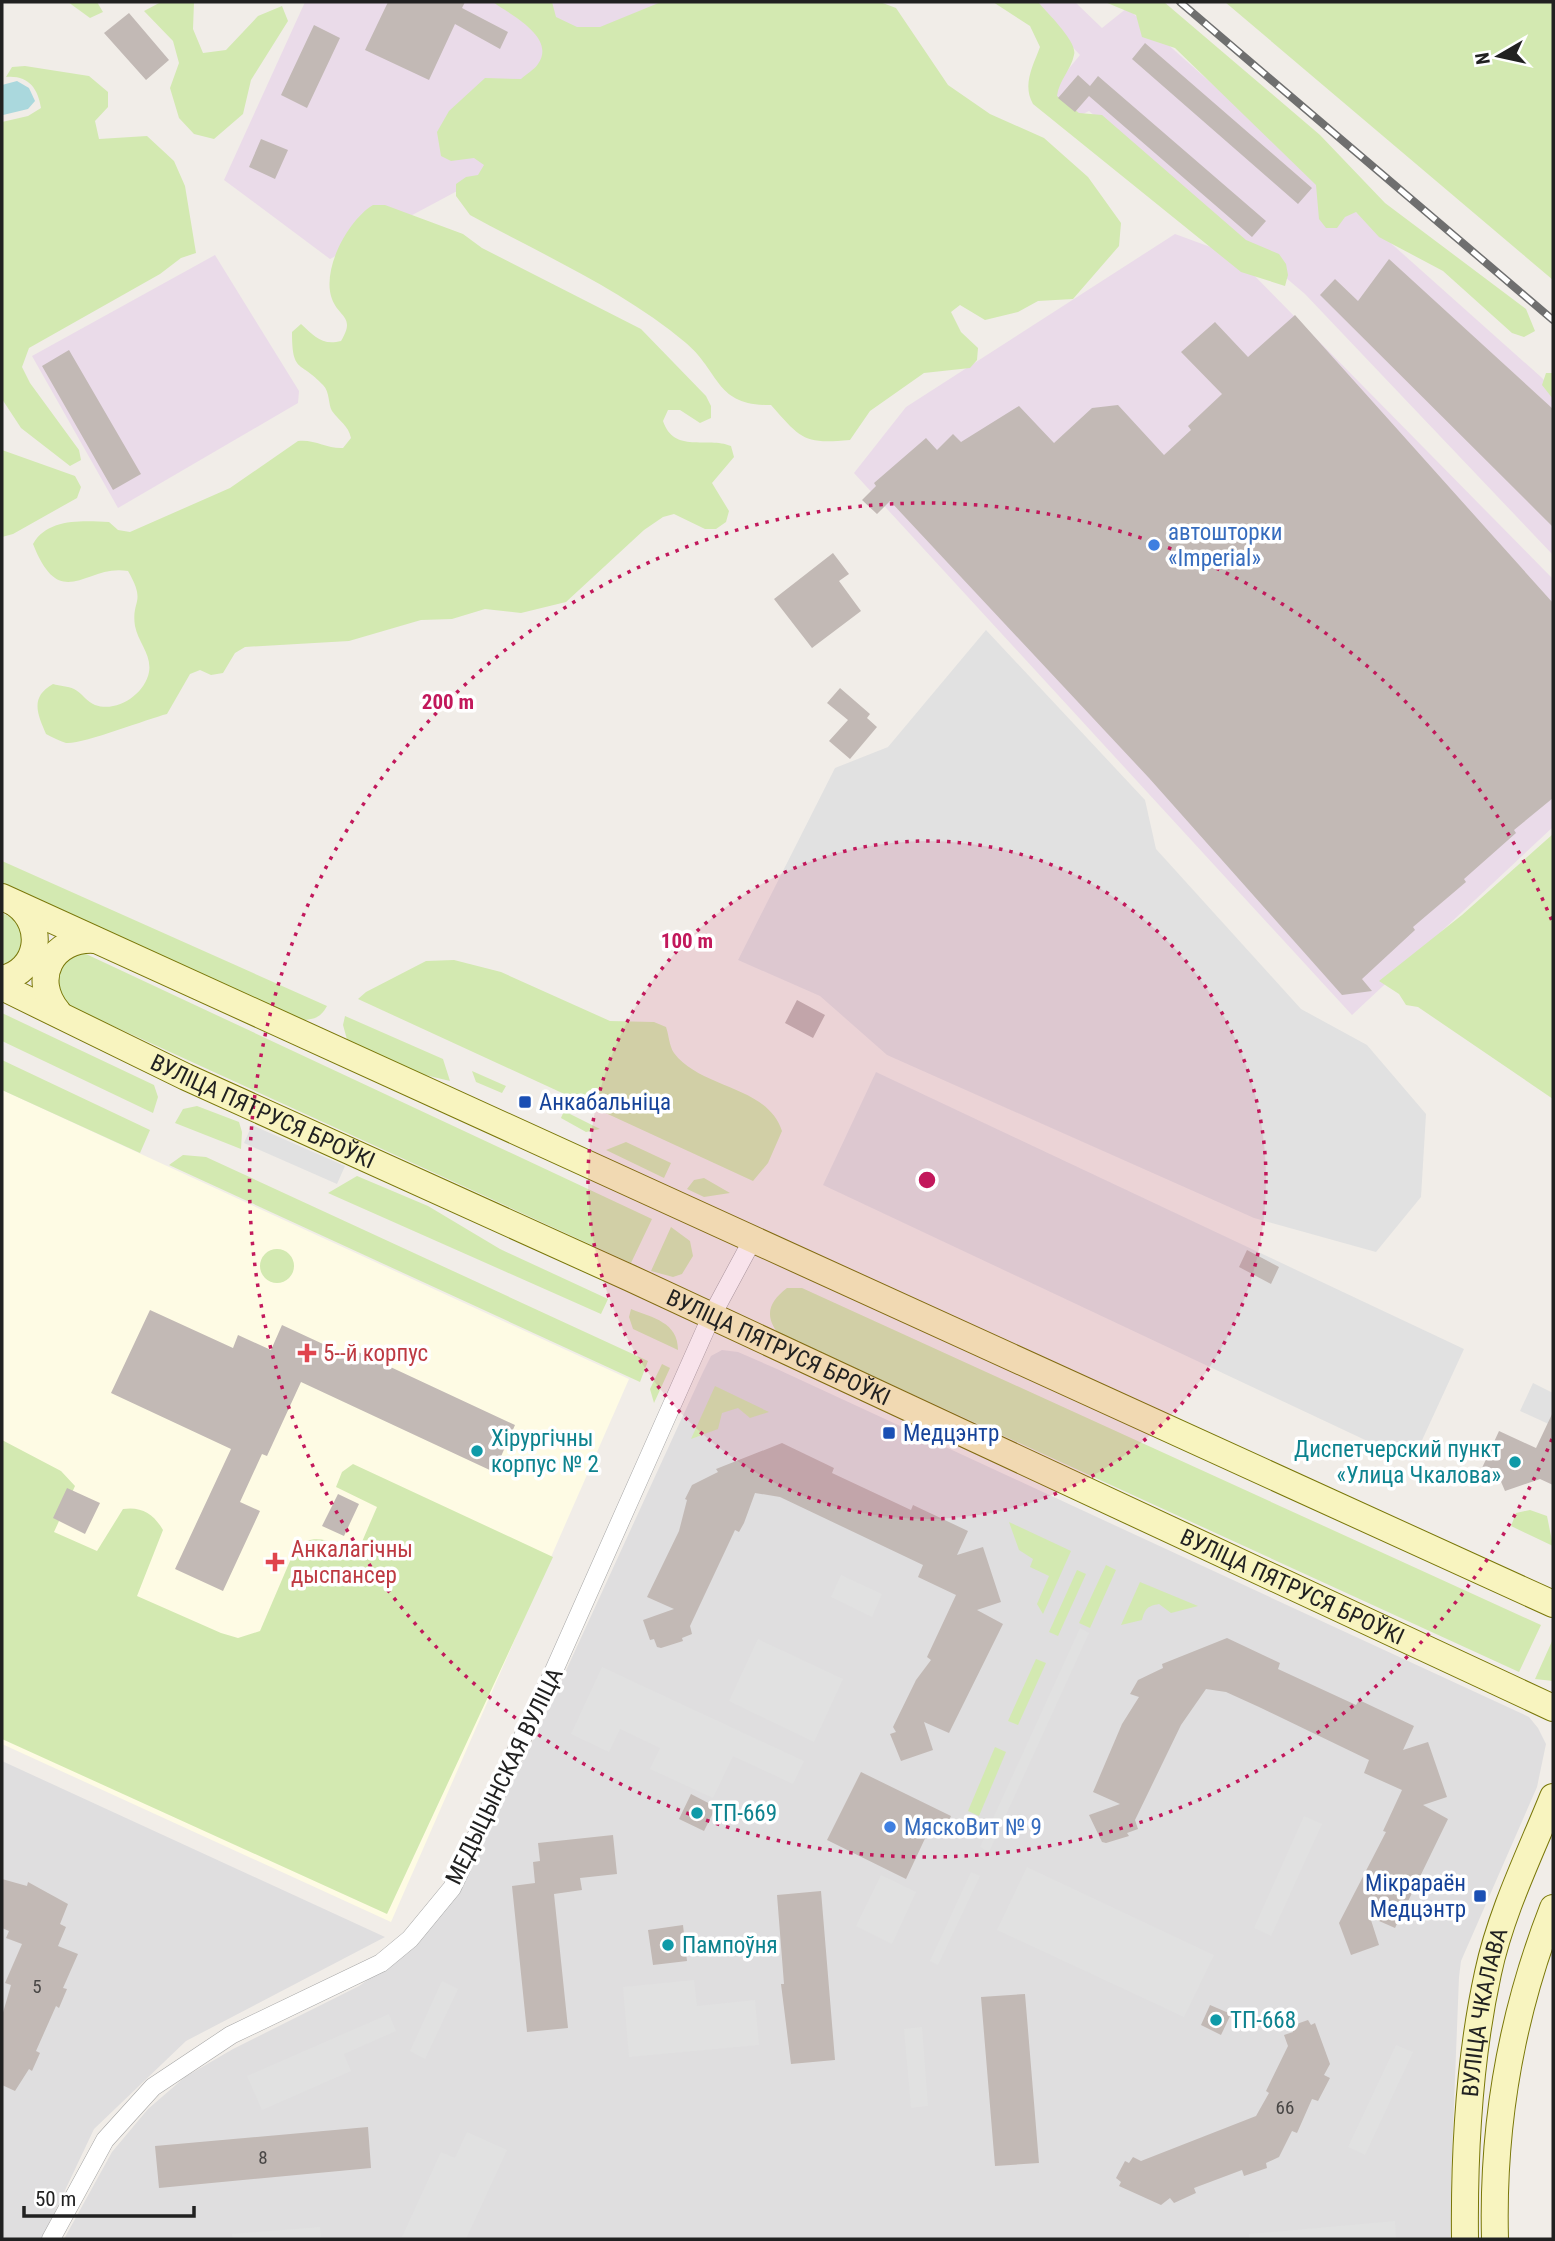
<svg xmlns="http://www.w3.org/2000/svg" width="1555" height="2241" viewBox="0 0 1555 2241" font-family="'Roboto Condensed',sans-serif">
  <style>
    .residential { fill: #dfdedf }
    .industrial { fill: #eadbe9 }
    .education { fill: #fefbe4 }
    .grass { fill: #d3e9b1 }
    .parking { fill: #e1e1e1 }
    .water { fill: #aad8dd }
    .building { fill: #c2b9b5 }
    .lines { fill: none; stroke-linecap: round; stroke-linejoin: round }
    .minor-casing { stroke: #a5a5a5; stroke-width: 19 }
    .secondary-casing { stroke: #797708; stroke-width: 28 }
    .minor { stroke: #fff; stroke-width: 18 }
    .secondary { stroke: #f8f4bf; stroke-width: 26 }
    .rail-casing { stroke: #6f6f6f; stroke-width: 8 }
    .rail { stroke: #fff; stroke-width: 5; stroke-dasharray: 16; stroke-linecap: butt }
    .ring { fill: none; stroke: #c2185b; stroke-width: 3.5; stroke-dasharray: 3.5 7 }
    .shop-dot { fill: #3f7fe0; stroke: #fff; stroke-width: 2.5 }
    .transit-dot { fill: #1a4fb4; stroke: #fff; stroke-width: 2.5 }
    .health-dot { fill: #e0444e; stroke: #fff; stroke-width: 2.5 }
    .culture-dot { fill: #0f9aa8; stroke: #fff; stroke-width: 2.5 }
    .labels { text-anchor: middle; stroke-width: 7; stroke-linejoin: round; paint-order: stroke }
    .number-label { font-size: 19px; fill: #494746 }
    .shop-label { font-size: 23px; fill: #366cbe; stroke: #fff; text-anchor: start }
    .transit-label { font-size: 23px; fill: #164399; stroke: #fff; text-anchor: start }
    .street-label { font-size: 23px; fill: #212121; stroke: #fff }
    .health-label { font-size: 23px; fill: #be3a42; stroke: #fff; text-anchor: start }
    .culture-label { font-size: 23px; fill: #0d838f; stroke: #fff; text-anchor: start }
    .centre { fill: #c2185b; stroke: #fff; stroke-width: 3.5 }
    .ring-label { font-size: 21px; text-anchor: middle; font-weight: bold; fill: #c2185b; stroke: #fff; stroke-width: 7; stroke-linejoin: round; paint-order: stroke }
  </style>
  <rect width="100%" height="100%" fill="#f1ede8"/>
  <path class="residential" d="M722,1350L738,1352L777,1369L1529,1717L1538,1728L1546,1744L1537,1787L1461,1961L1459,1977L1451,2181L1452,2239H64L112,2152L148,2109L185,2077L233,2049L359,1986L414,1947L432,1926L484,1840L552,1701L703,1372L711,1356Z
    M2,1761L385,1937L186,2041L94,2129L42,2239H2Z"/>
  <path class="industrial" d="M305,2H810L330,259L224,180Z
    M1030,2H1075L1102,28L1127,8L1541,377L1553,389V555L1305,294L1089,111L1073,119L1048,94L1080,55Z
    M1175,234L1235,256L1553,579V827L1352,1015L854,473L906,407Z
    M215,255L299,391L298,403L118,508L32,356Z"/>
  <path class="education" d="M2,1090L629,1379L391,1922L2,1744Z"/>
  <path class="grass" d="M68,2H97L103,12L90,18Z
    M161,2H194L193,29L203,53L226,50L258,16L282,6L288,21L251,80L243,114L214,139L194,134L179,118L170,88L179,63L173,41L144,11Z
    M493,2H552L556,17L577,27H600L661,2H880L896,8L948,85L990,114L1044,138L1088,177L1121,223L1119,246L1073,299L1038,301L1018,312L985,320L960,305L951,312L961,332L978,348L977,360L970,368L924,373L870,411L850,440C804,444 802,440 771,405C715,406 721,373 686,343C623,290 543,255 470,215L456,196V184L466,177L478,175L484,165L474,158L451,161L441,156L437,132L449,111L485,78L521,79C526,74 534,70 538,64C557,37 509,14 493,2Z
    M993,2H1038C1047,13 1078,42 1074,55C1071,70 1059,80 1057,96L1079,113L1102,115L1246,240L1279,254L1286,264L1288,275L1285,286L1241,272L1033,104C1022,85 1033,66 1040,47L1030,26Z
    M1105,2H1164L1320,135L1385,203L1526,309L1535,331L1524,337L1512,333L1443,271L1379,237L1356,212L1345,217L1337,228H1326L1319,219L1316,185L1175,48L1142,37L1136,15Z
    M1225,2H1553V280Z
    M25,66L89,76L108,92V107L95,121L99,139L147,136L174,161L185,186L196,253L181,258L160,274L29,348L22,367L30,383L79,450L81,460L70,466L21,428L2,399V122L28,116L41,108C38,88 28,75 6,77L12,67Z
    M373,205H385L463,234L482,248L641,329L706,396L711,406V418L700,423L680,410H668L663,421C674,454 707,436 731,446L734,457L712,483L729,511L726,522L716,529H705L674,514L663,517L644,530L566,602L521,613L485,609L452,619L421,620L349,641L245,647L235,653L223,673L211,675L200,670L190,674L167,714C147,719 81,745 66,743C60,741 52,737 46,734C37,713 30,697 53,684C60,686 68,686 74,689C82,693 87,702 95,705C117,713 145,694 149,672C152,655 138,642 135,626C131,599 147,604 128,571C86,563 61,615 33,544C48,518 82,521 109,522L118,530L130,532L230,488L298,441C315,439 327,449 343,448L351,438C348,425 340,422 332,411C328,404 330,392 323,385C300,360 292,374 292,332L301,324C314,336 322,346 341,341C356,316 339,318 332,299C321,270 348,220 373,205Z
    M1546,373H1553V399L1542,385Z
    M2,450L75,476L81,487L77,498L13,534L2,537Z
    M1553,834V1099L1418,1007L1406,1005L1399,994L1379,981L1462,915Z
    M2,861L327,1006C320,1019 312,1020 298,1020L2,885Z
    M2,913L13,918L25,937L17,960L2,966Z
    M73,954H86L652,1219L631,1263L63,1003L55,969Z
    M454,960L501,972L610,1021L654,1022L666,1027C669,1035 669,1046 674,1053C701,1089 767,1085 782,1131L768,1163L753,1181L358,999L366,992L426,961Z
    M2,1013L154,1085L158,1097L153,1113L2,1041Z
    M345,1016L443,1059L450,1081L421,1074L348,1043L343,1025Z
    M2,1060L150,1130L140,1153L2,1090Z
    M472,1071L506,1086L502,1093L476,1082Z
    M197,1106L239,1122L242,1132L241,1149L175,1123L183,1109Z
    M564,1111L600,1129L586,1132L561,1118Z
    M626,1142L671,1163L664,1178L606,1150Z
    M183,1155L206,1157L648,1361L640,1382L169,1165Z
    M357,1176L428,1206L500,1249L608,1299L601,1314L328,1193Z
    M704,1178L730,1193L704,1197L687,1189L694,1180Z
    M671,1227L690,1241L693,1256L682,1274L673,1277L651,1271Z
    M260 1266a17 17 0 1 1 34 0a17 17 0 1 1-34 0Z
    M787,1288H802L1541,1625L1519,1672L777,1332C764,1314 770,1301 787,1288Z
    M631,1309C653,1318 678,1322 678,1350L633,1329L629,1317Z
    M662,1364L670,1368L654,1403L650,1389Z
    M715,1386L769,1412L750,1418L738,1408L722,1413L718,1429L691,1439Z
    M2,1440L61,1471L75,1486L54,1532L97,1551L123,1509C141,1506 154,1514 163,1530L137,1596L221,1633L238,1638L260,1631L296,1547C316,1530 336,1545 358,1551L377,1507L336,1487L342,1472L353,1464L553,1557L387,1914L2,1739Z
    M1530,1510L1547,1516L1553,1546L1511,1526L1516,1513Z
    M1009,1522L1071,1551L1043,1614L1037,1604L1049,1576L1030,1567L1033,1559L1019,1550Z
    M1106,1565L1116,1570L1090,1628L1079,1623Z
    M1077,1570L1086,1574L1058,1636L1049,1632Z
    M1140,1582L1198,1606L1171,1613L1159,1604C1147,1606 1145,1609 1142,1620L1121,1625Z
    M1553,1639V1681L1535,1679Z
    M1036,1659L1046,1663L1018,1725L1008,1721Z
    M995,1747L1006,1752L979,1816L968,1811Z"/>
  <path class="parking" d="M986,630L1145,800L1156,849L1301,1009L1367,1045L1426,1114L1421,1197L1376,1252L1254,1218L887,1055L820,996L738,960L835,768L888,747Z
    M876,1072L1464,1349L1412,1462L823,1185Z
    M252,1125L345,1166L337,1184L244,1143Z
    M1533,1383L1553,1393V1426L1520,1411Z
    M841,1575L882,1594L872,1617L831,1597Z
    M1080,1628L1089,1633L989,1852L980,1847Z
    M758,1639L843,1679L814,1742L729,1701Z
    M602,1667L804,1761L793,1784L733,1756L713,1798L650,1769L660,1748L620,1729L609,1752L571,1734Z
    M1304,1816L1322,1824L1271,1936L1254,1928Z
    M1027,1867L1214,1955L1184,2017L997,1930Z
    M971,1872L980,1876L938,1965L930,1961Z
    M881,1875L916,1892L892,1944L856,1926Z
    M694,1980L697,2006L755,2000L759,2045L629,2057L623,1987Z
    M442,1981L458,1989L425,2059L410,2051Z
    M389,2014L396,2031L344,2054L351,2071L262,2110L247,2076Z
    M922,2027L928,2106L911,2108L904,2029Z
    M1396,2045L1413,2052L1365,2155L1348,2147Z
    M467,2132L507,2150L466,2239L402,2237L441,2152L455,2158Z
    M1395,2221L1396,2239H1249V2234Z
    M320,2227L321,2239H233L232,2234Z"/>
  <path class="water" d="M17,81L29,88L35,101L28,109L3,115L2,85Z"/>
  <path class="building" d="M388,2H465L462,8L508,32L500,49L455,24L429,80L365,50Z
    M129,13L169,60L146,80L104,33Z
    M314,25L340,38L307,108L281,95Z
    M1145,43L1312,188L1298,204L1132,59Z
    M1078,75L1090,86L1098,76L1266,221L1252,237L1089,96L1075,112L1058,98Z
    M261,139L288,150L275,179L249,167Z
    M1389,259L1553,409V527L1320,295L1335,279L1358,301Z
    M1295,315L1553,603V798L1514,830L1516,833L1464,879L1466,882L1413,927L1415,930L1362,979L1372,991L1342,995L1149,778L890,501L877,514L862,500L876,486L874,483L926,438L937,450L953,434L961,442L1019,406L1054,443L1092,408L1118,405L1164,455L1191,430L1188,426L1222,394L1181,352L1215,322L1248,357Z
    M69,350L141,474L113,490L42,366Z
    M833,553L849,574L839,581L861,611L812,648L774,599Z
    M840,688L870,714L867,718L877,727L850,759L829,741L848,720L827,703Z
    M797,1000L825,1015L813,1038L785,1023Z
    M1247,1250L1279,1267L1271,1284L1239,1267Z
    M150,1310L233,1348L238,1335L271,1350L282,1325L351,1357L354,1350L515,1425L494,1472L301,1382L267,1456L262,1454L240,1502L260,1511L223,1591L175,1569L231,1449L111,1393Z
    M1553,1412V1485L1540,1479L1505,1491L1499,1477L1482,1468L1499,1431L1536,1448Z
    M782,1443L834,1468L832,1473L911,1510L913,1505L968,1531L957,1555L983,1547L1001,1602L977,1610L1003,1624L949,1733L924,1722L933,1750L901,1761L890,1734L896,1732L893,1727L916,1680L931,1660L927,1657L956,1595L918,1577L923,1565L780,1497L755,1493L744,1523L739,1532L735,1530L690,1626L692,1634L682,1638L683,1641L661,1648L657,1647L654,1639L650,1640L643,1620L674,1609L647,1597L679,1531L687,1500L685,1499L692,1485L718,1472L716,1469Z
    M67,1488L100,1503L85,1534L53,1518Z
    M338,1494L359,1504L344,1536L322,1526Z
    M1227,1638L1280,1663L1278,1669L1356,1705L1359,1700L1414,1726L1403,1750L1428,1742L1447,1797L1423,1805L1448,1819L1395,1928L1370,1917L1379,1945L1351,1955L1339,1923L1386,1832L1383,1831L1402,1790L1364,1773L1369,1760L1259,1707L1226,1692L1206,1689L1181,1725L1135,1820L1138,1829L1127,1833L1129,1836L1106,1843L1102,1842L1089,1815L1120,1804L1093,1792L1122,1724L1139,1697L1130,1694L1138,1680L1163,1668L1162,1664Z
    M861,1772L951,1816L942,1836L929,1830L906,1879L827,1840Z
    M691,1794L716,1807L704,1831L679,1819Z
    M613,1835L617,1874L580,1878L582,1890L554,1894L568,2028L527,2032L512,1886L535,1883L533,1862L540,1861L538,1843Z
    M2,1879L27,1886L28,1882L68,1904L60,1924L66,1927L58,1946L78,1954L63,1988L67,1989L59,2008L56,2006L36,2051L40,2053L32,2071L29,2069L15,2091L2,2085V2016L11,1985L5,1983L22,1944L6,1938L9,1931L2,1928Z
    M821,1891L835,2060L791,2064L781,1984H784L777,1895Z
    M683,1925L687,1961L653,1965L648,1930Z
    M1025,1994L1039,2163L995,2166L981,1997Z
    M1210,2005L1231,2014L1221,2035L1201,2025Z
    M1308,2020L1311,2025L1315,2023L1330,2064L1324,2075L1330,2078L1318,2101L1312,2099L1297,2133L1292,2131L1279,2157L1266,2163L1267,2168L1244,2176L1242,2170L1194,2188L1196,2193L1174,2203L1170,2198L1161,2205L1119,2186L1121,2182L1116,2178L1125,2161L1129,2163L1133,2157L1141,2161L1256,2116L1269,2093L1266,2091L1288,2046L1284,2035L1293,2032L1291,2026Z
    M368,2127L371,2168L159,2188L155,2146Z"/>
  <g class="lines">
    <g class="minor-casing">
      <path id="minor" d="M51,2239L105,2140L153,2087L231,2035L381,1963L410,1939L452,1888L552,1675L711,1317L753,1239"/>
    </g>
    <g class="secondary-casing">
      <g id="secondary">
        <path d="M2,897L1553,1604"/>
        <path d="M2,979C39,971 46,926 16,904"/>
        <path id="s1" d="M2,987L186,1077L630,1278L1553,1708"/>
        <path d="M58,1012C30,979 52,937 95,940"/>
        <path id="s2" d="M1465,2239C1464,2150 1469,2060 1488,1973C1501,1912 1530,1854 1553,1797"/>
        <path d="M1495,2239C1492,2126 1512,2013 1553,1908"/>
      </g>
    </g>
    <use href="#minor" class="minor"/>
    <use href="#secondary" class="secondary"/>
    <g class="rail-casing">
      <path id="rail" d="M1180,2L1553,320"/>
    </g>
    <use href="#rail" class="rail"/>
  </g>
  <circle cx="927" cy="1180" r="339" fill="#c2185b" fill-opacity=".12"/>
  <g class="ring">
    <circle cx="927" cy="1180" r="339"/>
    <path d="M1552 1439A677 677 0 1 1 1552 921"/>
  </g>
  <g class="shop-dot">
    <circle cx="1154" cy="545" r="7"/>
    <circle cx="890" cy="1827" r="7"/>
  </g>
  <g class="transit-dot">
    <rect x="518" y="1095" width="14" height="14" rx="3.5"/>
    <rect x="882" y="1426" width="14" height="14" rx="3.5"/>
    <rect x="1473" y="1889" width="14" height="14" rx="3.5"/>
  </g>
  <g class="health-dot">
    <path d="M303.5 1342.5h7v7h7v7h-7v7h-7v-7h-7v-7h7z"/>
    <path d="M271.5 1551.5h7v7h7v7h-7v7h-7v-7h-7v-7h7z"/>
  </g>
  <g class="culture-dot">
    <circle cx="477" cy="1451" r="7"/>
    <circle cx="1515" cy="1462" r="7"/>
    <circle cx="697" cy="1813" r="7"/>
    <circle cx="668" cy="1945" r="7"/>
    <circle cx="1216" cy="2020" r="7"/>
  </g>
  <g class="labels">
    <g class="number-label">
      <text x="37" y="1993">5</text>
      <text x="1285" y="2114">66</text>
      <text x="263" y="2164">8</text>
    </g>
    <g class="shop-label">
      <text x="1168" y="540">автошторки<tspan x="1168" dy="26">«Imperial»</tspan></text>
      <text x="904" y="1835">МяскоВит № 9</text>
    </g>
    <g class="transit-label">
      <text x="539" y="1110">Анкабальніца</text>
      <text x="903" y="1441">Медцэнтр</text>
      <text x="1466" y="1891" text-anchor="end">Мікрараён<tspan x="1466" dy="26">Медцэнтр</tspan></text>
    </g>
    <g class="street-label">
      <text dy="8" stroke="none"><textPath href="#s1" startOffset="289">ВУЛІЦА ПЯТРУСЯ БРОЎКІ</textPath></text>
      <text dy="8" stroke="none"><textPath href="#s1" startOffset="856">ВУЛІЦА ПЯТРУСЯ БРОЎКІ</textPath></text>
      <text dy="8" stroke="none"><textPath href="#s1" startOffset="1423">ВУЛІЦА ПЯТРУСЯ БРОЎКІ</textPath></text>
      <text transform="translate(504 1776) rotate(-64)" y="8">МЕДЫЦЫНСКАЯ ВУЛІЦА</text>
      <text dy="8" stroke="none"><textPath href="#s2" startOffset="228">ВУЛІЦА ЧКАЛАВА</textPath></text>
    </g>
    <g class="health-label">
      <text x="323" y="1361">5--й корпус</text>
      <text x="291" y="1557">Анкалагічны<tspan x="291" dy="26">дыспансер</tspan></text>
    </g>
    <g class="culture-label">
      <text x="491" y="1446">Хірургічны<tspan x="491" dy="26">корпус № 2</tspan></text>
      <text x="1501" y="1457" text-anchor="end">Диспетчерский пункт<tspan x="1501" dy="26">«Улица Чкалова»</tspan></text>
      <text x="711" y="1821">ТП-669</text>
      <text x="682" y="1953">Пампоўня</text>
      <text x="1230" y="2028">ТП-668</text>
    </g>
  </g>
  <circle cx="927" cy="1180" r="10" class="centre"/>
  <g class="ring-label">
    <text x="448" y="709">200 m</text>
    <text x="687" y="948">100 m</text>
  </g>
  <rect width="1555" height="2241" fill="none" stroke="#212121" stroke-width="7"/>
  <g transform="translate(1499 56) rotate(261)" stroke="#ffffff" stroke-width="5" paint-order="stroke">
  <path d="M0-5L12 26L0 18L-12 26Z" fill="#212121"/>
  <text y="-10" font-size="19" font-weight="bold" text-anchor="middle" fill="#212121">N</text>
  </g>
  <path d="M24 2206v10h170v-10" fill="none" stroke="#212121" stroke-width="3.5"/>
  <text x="35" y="2206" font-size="21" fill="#212121" stroke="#ffffff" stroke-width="5" paint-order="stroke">50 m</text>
</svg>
